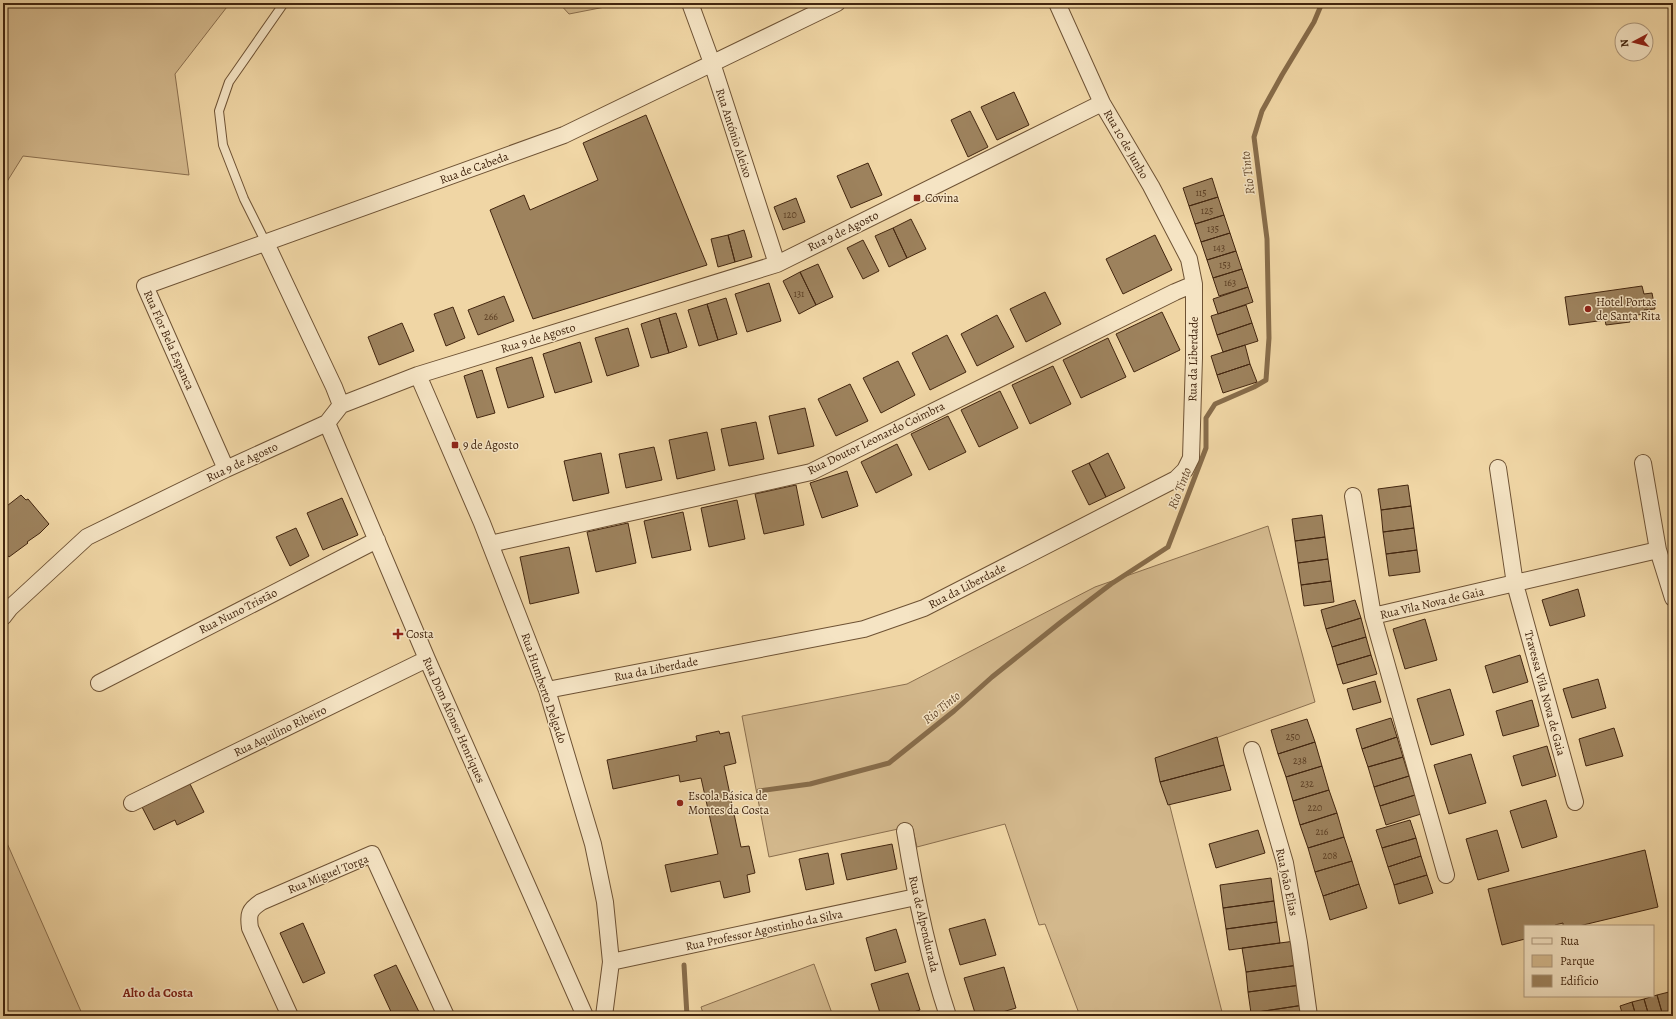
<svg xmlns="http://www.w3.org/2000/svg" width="1676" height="1019" viewBox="0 0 1676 1019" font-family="Alegreya,serif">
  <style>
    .green { fill: #d3b88c; stroke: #8b6f4e }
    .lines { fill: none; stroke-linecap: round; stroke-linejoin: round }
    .stream { stroke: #876c4a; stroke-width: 5 }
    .building { fill: #9d825d; stroke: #43260f }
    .service-casing { stroke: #6e5234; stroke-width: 10 }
    .minor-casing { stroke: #6e5234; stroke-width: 18 }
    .service { stroke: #f5e4c4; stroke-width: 8 }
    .minor { stroke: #f5e4c4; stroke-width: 16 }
    .poi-dot { fill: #8f2418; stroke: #f5e4c4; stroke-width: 1.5 }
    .labels { text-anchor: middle; stroke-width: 3; stroke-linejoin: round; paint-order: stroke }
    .number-label { font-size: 10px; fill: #5a3d22 }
    .street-label { font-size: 12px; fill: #43260f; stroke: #f5e4c4 }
    .poi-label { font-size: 12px; fill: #43260f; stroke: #f5e4c4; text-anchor: start }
    .water-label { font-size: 13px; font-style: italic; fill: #65492d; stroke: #f5e4c4 }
    .neighbourhood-label { font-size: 13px; font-weight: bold; fill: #7a1f14; stroke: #f5e4c4 }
  </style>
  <rect width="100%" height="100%" fill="#f0d6a5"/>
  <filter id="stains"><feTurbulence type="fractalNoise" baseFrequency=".005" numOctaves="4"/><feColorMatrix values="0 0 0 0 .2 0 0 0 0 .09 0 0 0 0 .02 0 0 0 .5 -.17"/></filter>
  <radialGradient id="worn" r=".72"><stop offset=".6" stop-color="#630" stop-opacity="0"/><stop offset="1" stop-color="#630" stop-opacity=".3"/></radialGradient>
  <path class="green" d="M3,3H230L175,74L189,175L23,156L3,188Z
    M559,3H616L610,6L569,14Z
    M1268,526L1315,702L1158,759L1223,1016H1080L1045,924L1039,925L1005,824L917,847L912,826L769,857L742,716L907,684L1095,587Z
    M3,834L83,1016H3Z
    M814,964L833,1016H704L701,1007Z"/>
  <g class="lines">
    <path class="stream" d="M759,791L810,784L889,763L954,711L992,677L1061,622L1111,584L1168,547L1206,448V418L1215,404L1254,387L1266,380L1269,338L1267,239L1254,137L1262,111L1282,75L1314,22L1322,3
      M684,965L687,1016"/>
  </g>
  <path class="building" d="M1014,92L1029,125L997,140L981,107Z
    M970,111L988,147L968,157L951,120Z
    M646,115L707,265L533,319L490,210L524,195L530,210L598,180L583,143Z
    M868,163L882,195L851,208L837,176Z
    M1212,178L1218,197L1189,206L1183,188Z
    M1218,197L1224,215L1195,224L1189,206Z
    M796,198L805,222L783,230L774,207Z
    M1224,215L1230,233L1201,242L1195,224Z
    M911,219L926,249L907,258L893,228Z
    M893,228L907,258L889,267L875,236Z
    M744,230L752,257L735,262L728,235Z
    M1230,233L1236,251L1207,260L1201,242Z
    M728,235L735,262L718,267L711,239Z
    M1155,235L1172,270L1123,294L1106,259Z
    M863,240L879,271L863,279L847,248Z
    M1236,251L1242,269L1213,278L1207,260Z
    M818,264L833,297L816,305L800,272Z
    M1242,269L1248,287L1219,296L1213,278Z
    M800,272L816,305L799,314L783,281Z
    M769,283L781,321L747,332L735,294Z
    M1642,286L1644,294L1652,293L1655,309L1644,310L1645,314L1629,316L1630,322L1606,325L1605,320L1569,325L1565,297Z
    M1248,287L1253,302L1218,314L1213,299Z
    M1045,292L1061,324L1026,342L1010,309Z
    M504,296L514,321L478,335L468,310Z
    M726,298L737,334L718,340L707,304Z
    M707,304L718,340L699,346L688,310Z
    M1246,305L1252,323L1217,335L1211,316Z
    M453,307L465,338L446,346L434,314Z
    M1162,312L1180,350L1134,372L1116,334Z
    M676,313L687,347L669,353L659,318Z
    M997,315L1014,347L977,366L961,334Z
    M659,318L669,353L651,358L641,324Z
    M402,323L414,351L379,365L368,337Z
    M1252,323L1258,341L1223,352L1217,335Z
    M628,328L639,366L607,376L595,338Z
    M947,335L966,372L930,390L912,353Z
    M1108,338L1126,377L1081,398L1063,360Z
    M580,342L592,382L555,393L543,354Z
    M1245,345L1250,364L1217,375L1211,356Z
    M532,357L544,397L508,408L496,368Z
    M898,361L915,395L881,413L863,378Z
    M1250,364L1257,382L1223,393L1217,375Z
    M1053,366L1071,404L1030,424L1012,385Z
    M482,370L495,413L477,418L464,376Z
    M850,384L868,421L836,436L818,399Z
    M1000,391L1018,428L979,447L961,410Z
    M805,408L814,446L778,454L769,416Z
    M948,416L966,452L929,470L911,434Z
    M756,422L764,459L729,466L721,429Z
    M707,432L715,470L677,479L669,440Z
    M897,444L912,475L876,493L861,462Z
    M654,447L662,480L626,488L619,454Z
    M601,453L609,493L573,501L564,461Z
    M1108,453L1125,488L1106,497L1089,463Z
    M1089,463L1106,497L1089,505L1072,471Z
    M847,471L858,506L822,518L810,483Z
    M796,485L804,525L764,534L755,494Z
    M1408,485L1411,506L1381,510L1378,489Z
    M21,495L26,500L28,499L49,524L40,533L27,542L28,543L9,557L3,550V509Z
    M342,498L358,535L323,550L307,513Z
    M737,500L745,539L709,547L701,508Z
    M1411,506L1414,528L1383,532L1381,510Z
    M683,512L691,550L652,558L644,521Z
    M1322,515L1325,537L1295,541L1292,519Z
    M628,523L636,563L596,572L587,532Z
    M296,528L309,556L290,566L276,537Z
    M1414,528L1417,550L1386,554L1383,532Z
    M1325,537L1328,559L1298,563L1295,541Z
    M569,547L579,593L530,604L520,557Z
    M1417,550L1420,572L1389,576L1386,554Z
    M1328,559L1331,581L1301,585L1298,563Z
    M1331,581L1334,602L1304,606L1301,585Z
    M1578,589L1585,616L1550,626L1542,600Z
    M1355,600L1361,618L1326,629L1321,610Z
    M1361,618L1366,637L1332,647L1326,629Z
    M1425,619L1437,660L1405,669L1393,629Z
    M1366,637L1371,655L1337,665L1332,647Z
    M1371,655L1377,674L1343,684L1337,665Z
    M1520,655L1528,682L1493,693L1485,666Z
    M1598,679L1606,708L1572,718L1563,689Z
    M1375,681L1381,702L1353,710L1347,689Z
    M1450,689L1464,735L1431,745L1417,699Z
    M1532,700L1539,726L1503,736L1496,711Z
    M1391,718L1397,737L1362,749L1356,729Z
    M1307,719L1315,742L1278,754L1271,730Z
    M1614,728L1623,756L1586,766L1579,739Z
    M719,731L720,734L729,732L736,763L724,766L741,847L749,846L755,873L747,875L750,892L724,898L720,881L671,892L665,865L718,854L701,778L680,782L679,775L613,789L607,760L697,741L696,736Z
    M1217,737L1224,765L1160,782L1155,758Z
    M1397,737L1403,757L1368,767L1362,749Z
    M1315,742L1322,766L1286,777L1278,754Z
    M1547,746L1556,776L1522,786L1513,756Z
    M1471,754L1486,803L1449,814L1434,765Z
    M1403,757L1409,776L1374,787L1368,767Z
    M1224,765L1231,790L1168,805L1160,782Z
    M1322,766L1329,790L1293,801L1286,777Z
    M1409,776L1415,795L1380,806L1374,787Z
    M190,784L204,812L177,825L175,820L154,830L142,807Z
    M1329,790L1337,813L1300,825L1293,801Z
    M1415,795L1421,814L1386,825L1380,806Z
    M1546,800L1557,837L1522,848L1510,811Z
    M1337,813L1344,837L1308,848L1300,825Z
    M1410,820L1416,838L1382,848L1376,830Z
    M1258,830L1265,853L1216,868L1209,844Z
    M1497,830L1509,871L1478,880L1466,839Z
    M1344,837L1352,861L1315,872L1308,848Z
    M1416,838L1421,856L1388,867L1382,848Z
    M892,844L897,869L847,880L841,854Z
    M1645,850L1658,907L1579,926H1563V923L1555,925V926H1525V939L1502,945L1488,889Z
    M828,853L834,884L806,890L799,859Z
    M1421,856L1427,875L1394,885L1388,867Z
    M1352,861L1359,884L1323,896L1315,872Z
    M1427,875L1433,893L1399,904L1394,885Z
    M1271,878L1274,901L1223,908L1220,885Z
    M1359,884L1367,908L1330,920L1323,896Z
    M1274,901L1277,922L1226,929L1223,908Z
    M985,919L996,955L960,965L949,929Z
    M1277,922L1280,943L1229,950L1226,929Z
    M303,923L325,973L303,983L280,933Z
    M896,929L906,962L875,971L866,938Z
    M1295,941L1299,965L1246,972L1242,948Z
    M396,965L420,1014L416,1016H393L374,975Z
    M1299,965L1301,985L1248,992L1246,972Z
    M1004,967L1016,1008L989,1016H976L964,978Z
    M908,973L920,1010L900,1016H881L871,984Z
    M1301,985L1304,1005L1251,1013L1248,992Z
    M1669,992L1673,1006V1016H1663L1657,995Z
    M1657,995L1663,1016H1649L1644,999Z
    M1644,999L1649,1016H1636L1632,1002Z
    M1632,1002L1636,1016H1623L1620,1006Z
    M1304,1005L1306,1016H1252L1251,1013Z"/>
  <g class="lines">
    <g class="service-casing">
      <path id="service" d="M266,243L244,199L223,145L219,111L229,82L284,3"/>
    </g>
    <g class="minor-casing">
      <path id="minor" d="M690,3L712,63L777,264
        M266,243L334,387L341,405
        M418,375L482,523L547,690L593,844L605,902L611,962L604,1016
        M327,423L427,659L585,1016
        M1643,463L1658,550
        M1498,468L1515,584L1575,802
        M226,469L145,286L564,135L837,3
        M1353,496L1373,616
        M490,544L811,472L1175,292L1194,284
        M3,617L10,608L87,537L226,469L327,423L341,405L418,375L777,264L1102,103
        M99,683L377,540
        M547,690L864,629L924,608L1176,479L1185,470L1191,458L1194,358V284L1189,259L1151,186L1102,103L1057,3
        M1252,750L1285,863L1299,943L1309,1016
        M132,803L427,659
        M905,831C915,893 928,956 948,1016
        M1446,875L1373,616L1658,550L1673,598
        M611,962L916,897
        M290,1016L250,928C248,914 249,910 261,902L372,854L446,1016"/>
    </g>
    <use href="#service" class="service"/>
    <use href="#minor" class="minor"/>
  </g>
  <g class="poi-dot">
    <rect x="913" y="194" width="8" height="8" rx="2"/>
    <circle cx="1588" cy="309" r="4"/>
    <rect x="451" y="441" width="8" height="8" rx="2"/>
    <path d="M396 628h4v4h4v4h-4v4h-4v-4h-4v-4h4z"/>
    <circle cx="680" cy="803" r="4"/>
  </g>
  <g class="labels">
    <g class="number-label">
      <text x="1201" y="196">115</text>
      <text x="1207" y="214">125</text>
      <text x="790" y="218">120</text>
      <text x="1213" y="232">135</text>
      <text x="1219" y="251">143</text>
      <text x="1225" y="268">153</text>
      <text x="1230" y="286">163</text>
      <text x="799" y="297">131</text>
      <text x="491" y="320">266</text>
      <text x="1293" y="740">250</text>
      <text x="1300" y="764">238</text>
      <text x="1307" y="787">232</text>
      <text x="1315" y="811">220</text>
      <text x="1322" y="835">216</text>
      <text x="1330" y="859">208</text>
    </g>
    <g class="street-label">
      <text transform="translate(734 133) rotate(72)" y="4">Rua António Aleixo</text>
      <text transform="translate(1126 144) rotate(60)" y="4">Rua 10 de Junho</text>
      <text transform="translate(474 168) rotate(-20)" y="4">Rua de Cabeda</text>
      <text transform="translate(843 231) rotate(-26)" y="4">Rua 9 de Agosto</text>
      <text transform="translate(538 338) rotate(-17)" y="4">Rua 9 de Agosto</text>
      <text transform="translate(169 340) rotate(66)" y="4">Rua Flor Bela Espanca</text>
      <text transform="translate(1193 359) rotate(-89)" y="4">Rua da Liberdade</text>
      <text transform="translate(876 438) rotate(-26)" y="4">Rua Doutor Leonardo Coimbra</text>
      <text transform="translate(242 462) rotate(-25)" y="4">Rua 9 de Agosto</text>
      <text transform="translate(967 586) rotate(-27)" y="4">Rua da Liberdade</text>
      <text transform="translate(1432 603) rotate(-13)" y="4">Rua Vila Nova de Gaia</text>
      <text transform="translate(238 611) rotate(-27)" y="4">Rua Nuno Tristão</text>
      <text transform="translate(656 669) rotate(-11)" y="4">Rua da Liberdade</text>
      <text transform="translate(544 688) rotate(71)" y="4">Rua Humberto Delgado</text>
      <text transform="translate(1545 693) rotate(75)" y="4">Travessa Vila Nova de Gaia</text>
      <text transform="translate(454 720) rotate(66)" y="4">Rua Dom Afonso Henriques</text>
      <text transform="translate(280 731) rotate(-26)" y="4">Rua Aquilino Ribeiro</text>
      <text transform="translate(328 874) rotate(-22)" y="4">Rua Miguel Torga</text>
      <text transform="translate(1287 882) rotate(78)" y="4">Rua João Elias</text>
      <text transform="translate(924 924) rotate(77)" y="4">Rua de Alpendurada</text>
      <text transform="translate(764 930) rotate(-12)" y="4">Rua Professor Agostinho da Silva</text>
    </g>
    <g class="poi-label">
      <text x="925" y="202">Covina</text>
      <text x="1596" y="306">Hotel Portas<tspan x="1596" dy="14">de Santa Rita</tspan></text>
      <text x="463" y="449">9 de Agosto</text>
      <text x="406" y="638">Costa</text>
      <text x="688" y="800">Escola Básica de<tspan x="688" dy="14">Montes da Costa</tspan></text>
    </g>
    <g class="water-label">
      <text transform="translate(1247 173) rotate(-97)" y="5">Rio Tinto</text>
      <text transform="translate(1179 488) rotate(-69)" y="5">Rio Tinto</text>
      <text transform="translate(941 707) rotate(-39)" y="5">Rio Tinto</text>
    </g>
    <g class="neighbourhood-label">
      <text x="158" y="997">Alto da Costa</text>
    </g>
  </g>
  <rect width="1676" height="1019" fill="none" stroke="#f0d6a5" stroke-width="16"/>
  <rect x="4" y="4" width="1668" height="1011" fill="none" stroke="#43260f" stroke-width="2"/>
  <rect x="8" y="8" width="1660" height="1003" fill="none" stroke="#43260f"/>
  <rect x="1524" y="925" width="130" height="72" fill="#f5e4c4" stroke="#ae987c"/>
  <rect x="1532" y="938" width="20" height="6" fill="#f5e4c4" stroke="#ae987c"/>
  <text x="1560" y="945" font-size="12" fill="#43260f">Rua</text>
  <rect x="1532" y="955" width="20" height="12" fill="#d3b88c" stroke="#ae987c"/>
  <text x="1560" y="965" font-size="12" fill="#43260f">Parque</text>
  <rect x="1532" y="975" width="20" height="12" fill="#9d825d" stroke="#ae987c"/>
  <text x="1560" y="985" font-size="12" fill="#43260f">Edifício</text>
  <g transform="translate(1634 42) rotate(263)"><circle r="19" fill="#f5e4c4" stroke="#ae987c"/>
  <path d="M0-3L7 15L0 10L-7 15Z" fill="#8f2418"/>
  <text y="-6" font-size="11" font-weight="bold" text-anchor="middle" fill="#43260f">N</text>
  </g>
  <rect width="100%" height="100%" filter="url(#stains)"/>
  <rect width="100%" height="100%" fill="url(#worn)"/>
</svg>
